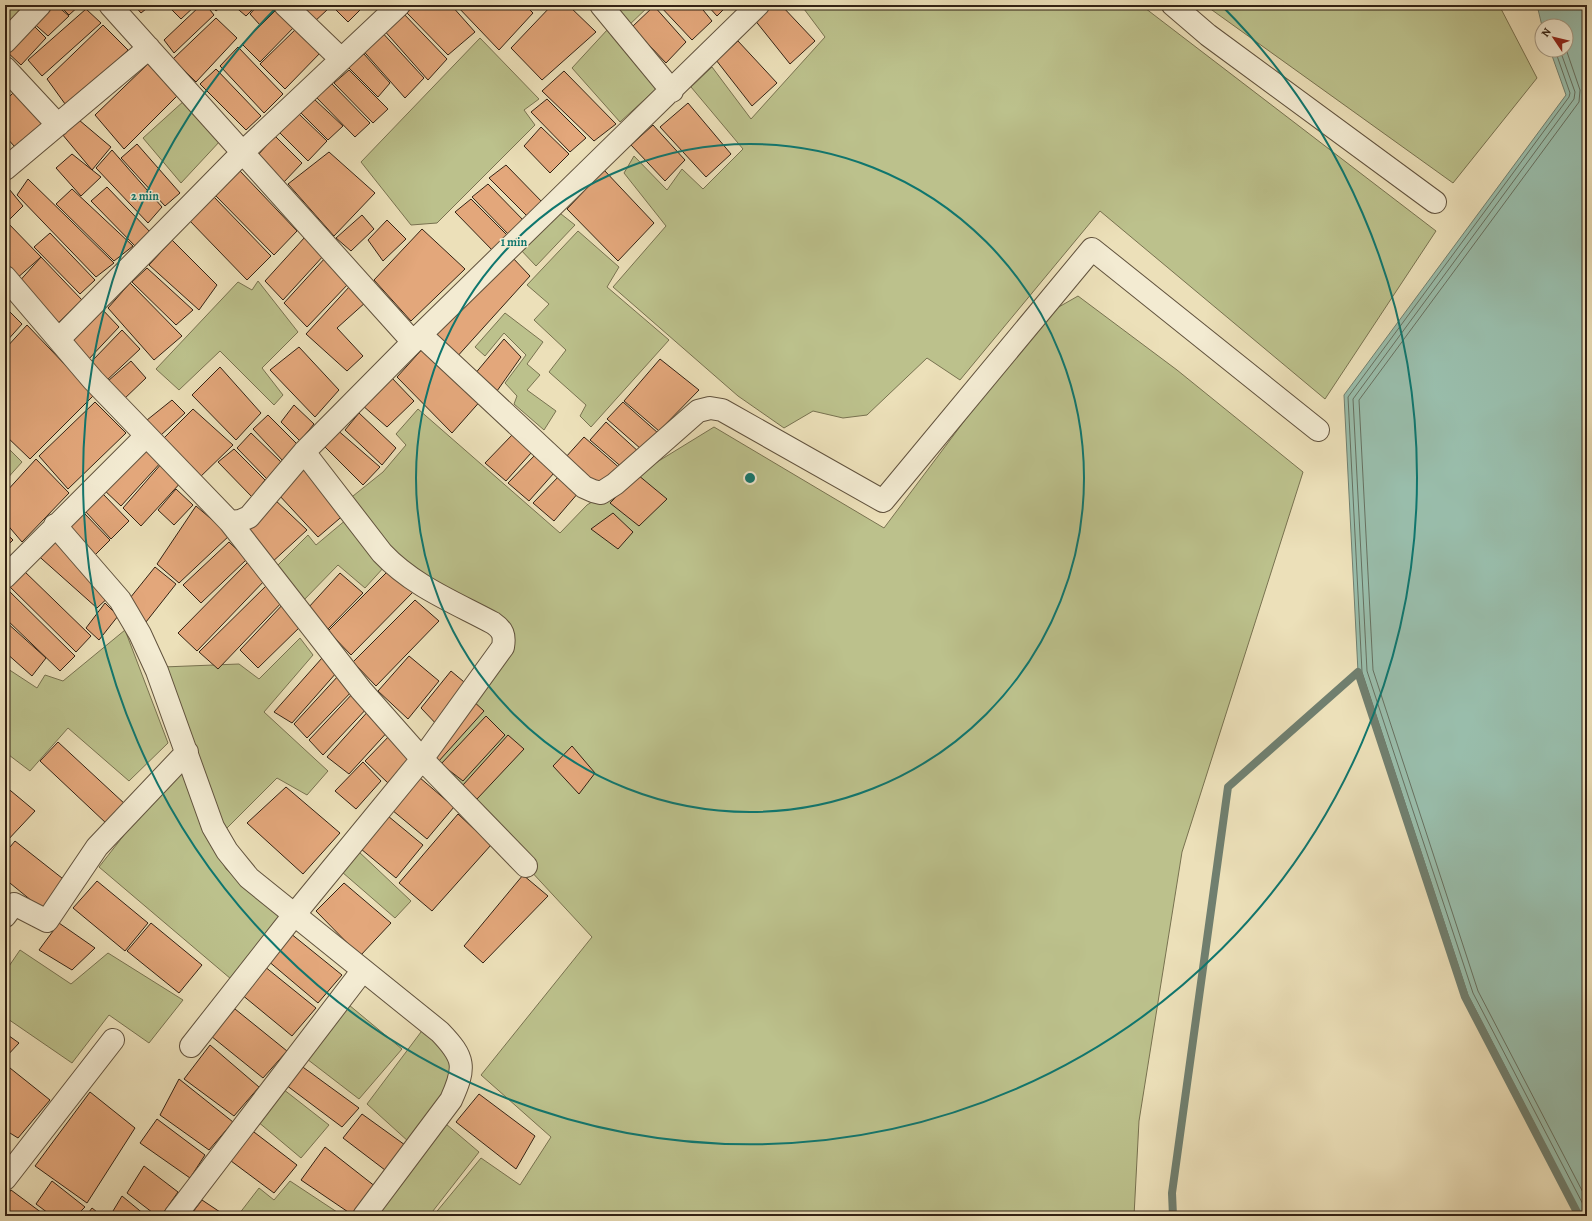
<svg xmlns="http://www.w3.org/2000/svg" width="1592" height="1221" viewBox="0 0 1592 1221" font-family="Alegreya,serif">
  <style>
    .green { fill: #bcc18c; stroke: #787250 }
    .water { fill: #99bdab; stroke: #707f6f }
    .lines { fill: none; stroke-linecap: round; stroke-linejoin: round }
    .shore { stroke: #667060; stroke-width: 1 }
    .stream { stroke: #707f6f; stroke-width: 8 }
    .building { fill: #e3a77b; stroke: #332214 }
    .minor-casing { stroke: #61523d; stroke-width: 24 }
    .minor { stroke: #f3ebd2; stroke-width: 22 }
    .ring { fill: none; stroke: #0f766e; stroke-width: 2 }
    .centre { fill: #0f766e; stroke: #f3ebd2; stroke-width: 2 }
    .ring-label { font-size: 12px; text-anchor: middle; font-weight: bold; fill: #0f766e; stroke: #f3ebd2; stroke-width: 3; stroke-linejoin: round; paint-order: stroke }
  </style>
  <rect width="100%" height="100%" fill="#ece0b9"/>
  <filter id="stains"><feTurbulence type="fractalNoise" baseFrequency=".005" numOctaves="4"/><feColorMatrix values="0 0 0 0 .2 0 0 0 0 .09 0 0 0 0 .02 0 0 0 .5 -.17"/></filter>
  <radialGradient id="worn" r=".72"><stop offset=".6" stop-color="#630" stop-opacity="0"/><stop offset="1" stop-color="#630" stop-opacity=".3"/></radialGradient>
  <path class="green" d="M5,5H31L5,31Z
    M607,5H650L626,28Z
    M801,5H1141L1436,231L1325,399L1100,211L960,380L927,358L867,415L843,418L813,411L784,428L738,396L613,287L666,226L624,173L634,156L667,190L682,169L703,189L743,149L691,87L712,67L751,119L825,37Z
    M1205,5H1499L1537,78L1453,183Z
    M608,29L656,89L620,122L572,68Z
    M480,38L539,99L524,110L535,125L437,223L411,225L361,162Z
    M185,100L221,140L181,183L143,138Z
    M556,210L575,225L536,266L519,248Z
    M578,231L619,267L607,287L669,340L591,427L580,416L586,405L549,372L566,350L534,320L549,304L527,285Z
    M258,281L298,332L262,368L283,395L274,405L220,351L179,390L156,369L238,282L252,290Z
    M1078,296L1177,370L1303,472L1182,852L1139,1121L1134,1216H433L481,1158L520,1185L551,1137L481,1075L592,937L426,758L514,642L416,575L348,500L383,472L406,445L396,434L418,409L560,533L587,505L714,427L884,528L1043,316Z
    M505,313L543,342L527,364L540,375L527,390L556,411L544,430L514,404L517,396L505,383L526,355L504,333L485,356L475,347Z
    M5,445L22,462L5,481Z
    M347,519L385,566L365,588L338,565L302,602L273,570L308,535L316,545Z
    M125,630L168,743L129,781L68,728L30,771L5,752V667L37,688L45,675L63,681Z
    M300,638L313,655L264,712L328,771L307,795L277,778L224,831L163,667L239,664L259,679Z
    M183,772L205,829L226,869L280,917L231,979L99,867L135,821Z
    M358,851L411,901L395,918L342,872Z
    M20,950L71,984L108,953L183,1000L149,1043L109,1015L72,1063L5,1017V972Z
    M349,1005L402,1049L359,1099L307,1059Z
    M424,1028L442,1047L454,1068L442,1097L409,1142L367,1104Z
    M283,1089L329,1125L301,1158L257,1121Z
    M446,1124L479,1152L429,1216H374Z
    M290,1181L343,1216H242L239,1214L259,1188L274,1200Z"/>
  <path class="water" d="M1537,5H1587V1216H1579L1465,997L1358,672L1344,395L1566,95L1550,50H1566V26H1542Z"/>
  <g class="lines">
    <path class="shore" d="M1566,49L1580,90L1579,102L1359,400L1373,670L1478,991L1587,1200
      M1555,50L1570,93L1569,97L1348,397L1362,672L1468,995L1582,1216
      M1560,50L1575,92L1574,99L1353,399L1367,671L1473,993L1586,1210L1587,1216"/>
    <path class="stream" d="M1173,1216L1172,1193L1228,787L1358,672L1465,997L1579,1216"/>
  </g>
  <path class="building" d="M45,5H56L69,16L48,36L30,20Z
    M59,5H80L69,15Z
    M134,5H151L141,13Z
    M167,5H196L181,19Z
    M201,5H206L214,15L174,53L164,40Z
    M210,5H223L216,11Z
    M233,5H257L246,16Z
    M258,5H280L260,25L250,14Z
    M281,5L298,23L260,62L242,44Z
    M295,5H324L328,9L313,23Z
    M331,5H361L363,7L348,22Z
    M414,5H451L475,32L448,55L407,13Z
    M456,5H525L533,13L499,50Z
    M552,5H568L596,32L542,80L511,48Z
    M659,5H699L712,21L692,40Z
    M707,5H728L717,16Z
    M770,5H781L815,41L790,64L754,19Z
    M654,6L686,42L666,63L632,27Z
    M86,9L101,23L42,76L28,60Z
    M402,12L447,59L428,80L382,28Z
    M216,18L237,38L196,82L173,59Z
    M29,21L46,38L21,65L5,50Z
    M103,25L128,50L68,108L47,79Z
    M299,26L323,50L285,89L260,64Z
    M379,29L424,78L405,98L359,46Z
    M738,41L777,83L752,106L716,60Z
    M238,47L283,94L264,113L220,66Z
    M364,54L390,83L378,97L348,67Z
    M150,62L181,92L124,149L95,115Z
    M216,69L261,116L246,130L200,84Z
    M349,70L388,109L373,123L334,83Z
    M564,71L616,124L594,141L542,91Z
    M332,84L370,123L355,137L316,97Z
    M15,91L45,121L15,147L5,136V101Z
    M314,99L343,126L328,140L301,113Z
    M547,99L586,138L570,152L531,112Z
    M688,103L731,154L706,177L660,127Z
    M299,114L327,141L308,161L280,133Z
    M79,120L111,147L92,170L62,134Z
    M653,125L685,160L665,181L631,145Z
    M541,127L569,154L550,173L524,146Z
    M275,136L302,163L283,183L258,155Z
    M137,144L180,193L165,206L121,158Z
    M112,150L162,207L148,223L96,168Z
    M329,152L375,193L334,236L288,184Z
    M72,154L101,177L81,196L56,168Z
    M506,165L544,204L529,218L489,178Z
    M604,170L654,223L618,261L567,209Z
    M240,171L297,231L274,255L215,195Z
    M28,179L114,263L96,277L17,195Z
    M5,184L23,206L9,220L5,216Z
    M488,184L526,223L511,237L472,197Z
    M107,187L152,234L137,248L91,201Z
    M72,189L133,246L114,261L56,204Z
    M214,197L271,256L247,280L189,220Z
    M471,199L510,238L494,252L455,212Z
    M362,215L374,229L351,251L336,238Z
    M5,220L41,257L16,279L5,266Z
    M387,220L406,239L383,261L368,240Z
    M422,229L465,269L411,321L374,280Z
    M50,233L95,280L80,294L34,247Z
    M305,237L325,254L283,300L265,281Z
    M172,240L217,285L199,310L149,265Z
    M511,256L530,276L455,359L432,335Z
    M41,257L82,300L54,327L17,284Z
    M326,257L350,282L307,327L284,303Z
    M147,268L193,310L176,325L132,282Z
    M130,283L182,336L154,360L108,308Z
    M350,286L366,302L337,328L363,356L347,371L306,334Z
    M5,307L22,324L5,343Z
    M100,307L119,327L87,361L70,341Z
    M27,325L94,395L30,459L5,435V349Z
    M122,330L140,349L105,382L91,362Z
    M504,339L521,357L497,391L474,375Z
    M426,345L483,398L452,433L397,377Z
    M299,347L339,390L315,417L270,370Z
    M660,359L699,390L659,431L624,401Z
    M131,361L146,378L123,400L108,381Z
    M220,367L261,413L236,440L192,395Z
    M391,377L414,401L387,427L362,405Z
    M172,400L185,413L161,435L147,420Z
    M95,402L126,433L68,489L39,456Z
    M623,402L658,433L641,449L607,419Z
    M294,405L314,424L300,441L281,422Z
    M193,409L233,445L196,481L162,440Z
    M359,413L396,448L382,465L345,430Z
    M268,415L297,444L283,461L253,429Z
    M606,422L640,453L624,469L590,440Z
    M335,428L380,467L363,485L321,443Z
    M251,433L281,462L267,479L237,448Z
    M513,434L531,453L506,481L485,463Z
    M584,437L622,470L600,488L565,458Z
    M142,443L163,460L121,506L102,488Z
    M234,449L265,480L252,497L218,462Z
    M536,454L554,473L529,501L508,483Z
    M36,459L69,493L22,542L5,522V493Z
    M162,463L183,480L141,526L123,508Z
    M303,466L346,513L318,537L278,494Z
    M561,474L579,492L554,521L533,503Z
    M638,475L667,499L639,526L610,503Z
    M176,489L193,505L174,525L158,510Z
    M103,494L129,521L111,539L85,511Z
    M273,498L307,530L270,564L241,530Z
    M196,506L230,535L179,583L157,564Z
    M84,513L110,540L90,560L65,531Z
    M613,513L633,532L618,549L591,529Z
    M5,532L13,540L5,548Z
    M55,534L112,594L97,608L33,551Z
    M229,542L247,559L201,603L183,585Z
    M249,561L267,578L197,651L178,633Z
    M155,567L176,584L146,622L126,603Z
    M22,569L91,636L76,652L5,582Z
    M390,569L415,590L351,655L328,631Z
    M340,573L363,593L328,629L308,608Z
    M270,582L285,599L218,669L199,652Z
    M6,588L75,656L60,671L5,618Z
    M415,600L439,621L376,686L353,662Z
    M285,602L303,624L258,668L240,650Z
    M105,603L118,616L99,640L86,628Z
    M5,621L46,658L32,676L5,652Z
    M409,656L439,681L408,719L378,691Z
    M322,658L337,672L292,723L274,712Z
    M451,671L470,687L441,729L421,708Z
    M339,675L355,688L307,738L294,724Z
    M355,691L370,705L323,755L309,740Z
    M471,699L484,711L438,762L431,755Z
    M371,708L391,728L349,774L327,757Z
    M486,716L505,735L463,781L441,764Z
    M393,732L412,756L388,783L365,761Z
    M508,735L524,749L477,799L463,785Z
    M58,742L126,805L107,824L40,761Z
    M572,746L595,773L579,794L553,766Z
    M363,762L381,781L356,809L335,791Z
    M419,777L454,807L427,839L392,810Z
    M5,786L35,811L6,842L5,841Z
    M286,787L340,833L303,874L247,823Z
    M458,814L491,845L432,911L399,883Z
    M388,816L423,845L396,878L361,849Z
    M15,841L67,882L43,910L5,879V853Z
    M523,875L548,896L483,963L464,946Z
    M97,881L148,923L125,951L73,908Z
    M344,883L391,923L360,956L316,911Z
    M59,923L95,948L72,970L39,950Z
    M151,923L202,965L179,993L127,951Z
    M290,933L342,975L318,1003L267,960Z
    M264,966L316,1008L292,1036L241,994Z
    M235,1009L287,1051L263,1078L211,1036Z
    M5,1033L19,1043L5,1058Z
    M210,1045L259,1087L234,1116L184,1079Z
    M5,1064L50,1100L18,1138L5,1130Z
    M300,1065L359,1108L342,1127L286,1085Z
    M179,1079L233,1122L209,1150L160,1115Z
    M90,1092L135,1128L87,1203L35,1166Z
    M479,1094L535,1136L516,1169L456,1122Z
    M362,1114L405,1145L385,1170L343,1138Z
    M157,1119L205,1155L190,1178L140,1143Z
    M250,1129L297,1165L274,1193L227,1158Z
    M325,1147L376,1187L354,1216L301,1180Z
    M144,1166L178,1192L161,1216H157L127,1193Z
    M52,1181L85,1207L76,1216H52L36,1204Z
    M11,1190L46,1216H10L5,1213V1198Z
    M122,1196L145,1215L110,1216Z
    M202,1200L226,1216H190Z
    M92,1208L102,1216H86Z"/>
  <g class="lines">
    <g class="minor-casing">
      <path id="minor" d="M110,5L413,342
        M285,5L341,59
        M601,5L672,91
        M1173,5L1208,35L1435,202
        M5,42L40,5
        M5,68L58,125
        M5,169L149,48
        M5,277L93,380L230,522L361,690L422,759L526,866
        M421,335L584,487L593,491L601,493L615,484L698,411L710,408L722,410L883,501L1092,249L1318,430
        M59,339L243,152L399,5
        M230,522L240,521L249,517L304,452L413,342L758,5
        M55,525L120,600L140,634L157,671L213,827L227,851L249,878L440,1032C465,1058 466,1067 451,1100L364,1216
        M5,577L146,436
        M5,916L14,904L47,921L97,847L187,752
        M191,1046L294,915L422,759L503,647C505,635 503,630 493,623C454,602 413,586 382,553L304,452
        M5,1179L113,1040
        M175,1216L363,970"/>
    </g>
    <use href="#minor" class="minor"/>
  </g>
  <g class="ring">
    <circle cx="750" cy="478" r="334"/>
    <path d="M1222 6A667 667 0 1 1 278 6"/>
  </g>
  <circle cx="750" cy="478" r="6" class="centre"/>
  <g class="ring-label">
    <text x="145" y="200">2 min</text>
    <text x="514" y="246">1 min</text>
  </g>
  <rect width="1592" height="1221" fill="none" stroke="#ece0b9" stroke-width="20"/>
  <rect x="6" y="6" width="1580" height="1209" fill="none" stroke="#332214" stroke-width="2"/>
  <rect x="10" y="10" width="1572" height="1201" fill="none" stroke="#332214"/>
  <g transform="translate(1554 38) rotate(305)"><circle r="19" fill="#f3ebd2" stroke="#a69b86"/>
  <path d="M0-3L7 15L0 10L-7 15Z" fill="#8f2418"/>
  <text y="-6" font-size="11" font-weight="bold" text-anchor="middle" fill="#332214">N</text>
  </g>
  <rect width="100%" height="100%" filter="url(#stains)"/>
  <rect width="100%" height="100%" fill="url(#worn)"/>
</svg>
